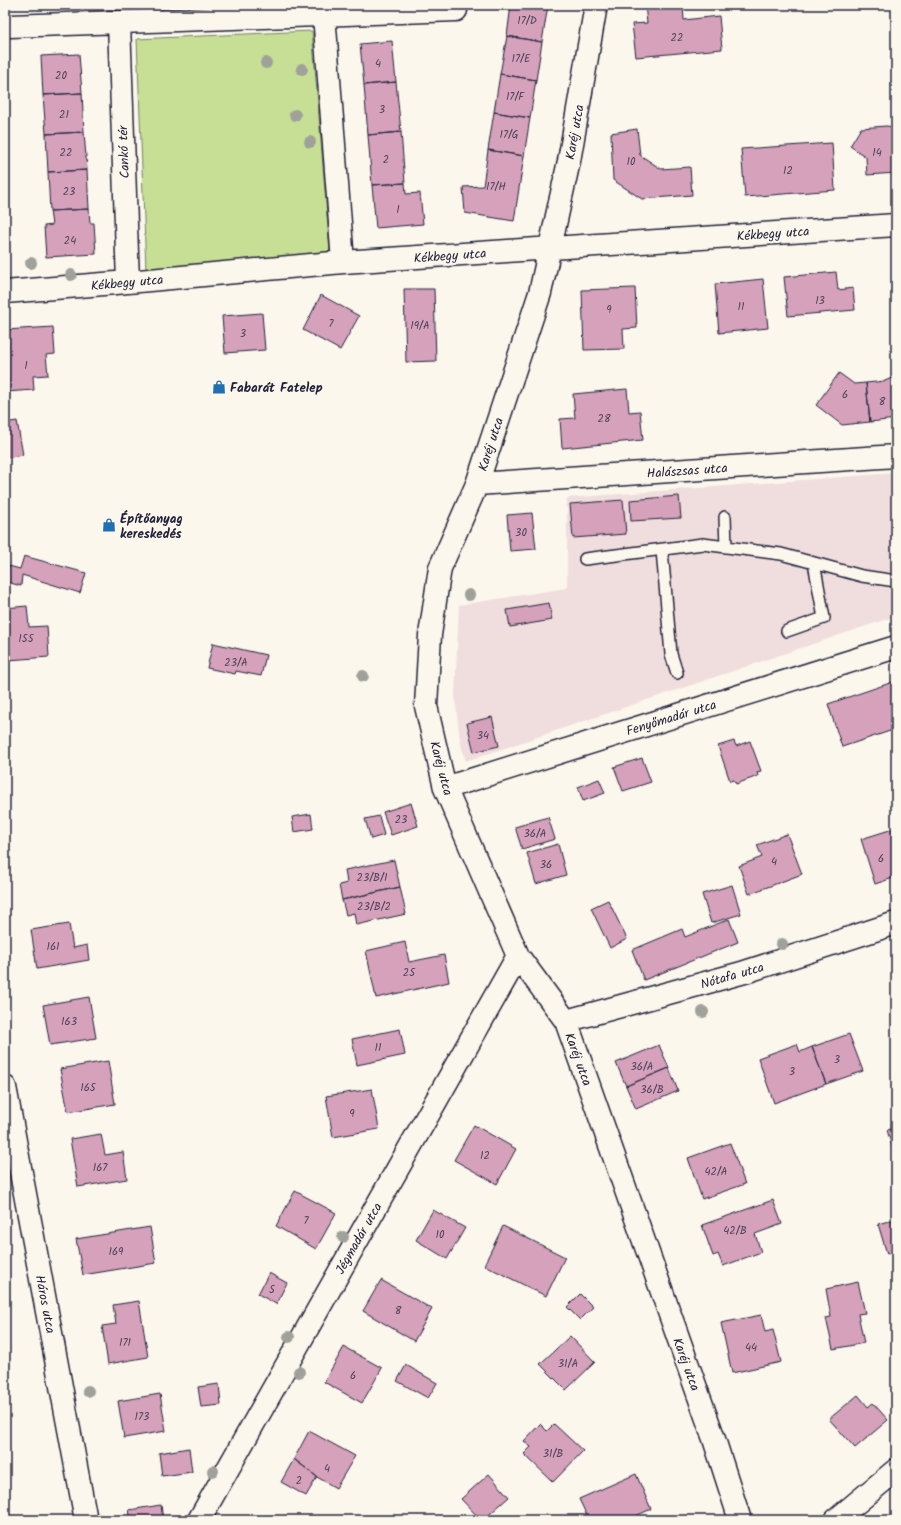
<svg xmlns="http://www.w3.org/2000/svg" width="901" height="1525" viewBox="0 0 901 1525" font-family="Kalam,sans-serif">
  <style>
    .built { fill: #f0dddd }
    .green { fill: #c7df95; stroke: #748068 }
    .building { fill: #d5a1bb; stroke: #22223b }
    .lines { fill: none; stroke-linecap: round; stroke-linejoin: round }
    .lane-casing { stroke: #22223b; stroke-width: 14 }
    .street-casing { stroke: #22223b; stroke-width: 25 }
    .secondary-casing { stroke: #22223b; stroke-width: 25 }
    .lane { stroke: #fbf7ec; stroke-width: 11 }
    .street { stroke: #fbf7ec; stroke-width: 22 }
    .secondary { stroke: #fbf7ec; stroke-width: 22 }
    .tree { fill: #9fa19a }
    .labels { text-anchor: middle; stroke-width: 4; stroke-linejoin: round; paint-order: stroke }
    .number-label { font-size: 11px; fill: #4f425b }
    .street-label { font-size: 13px; fill: #22223b; stroke: #fbf7ec }
    .poi-label { font-size: 13px; font-weight: bold; fill: #22223b; stroke: #fbf7ec; text-anchor: start }
  </style>
  <rect width="100%" height="100%" fill="#fbf7ec"/>
  <filter id="ink" filterUnits="userSpaceOnUse"><feTurbulence type="fractalNoise" baseFrequency=".025" numOctaves="2"/><feDisplacementMap in="SourceGraphic" scale="8" xChannelSelector="R" yChannelSelector="G"/><feConvolveMatrix kernelMatrix="1 2 1 2 8 2 1 2 1" color-interpolation-filters="sRGB"/></filter>
  <g filter="url(#ink)">
    <path class="built" d="M896,473V616L466,761L460,741L455,695L459,605L567,588V498Z"/>
    <path class="green" d="M312,31L330,253L146,270L137,39Z"/>
    <path class="building" d="M511,5H548L542,42L507,36Z
      M645,5H683L684,20L719,16L722,49L636,57L632,24L647,23Z
      M507,36L542,42L536,80L500,74Z
      M392,41L396,82L364,85L360,44Z
      M79,54L82,93L43,95L41,56Z
      M500,74L536,80L530,118L494,112Z
      M396,82L401,132L368,135L364,85Z
      M82,93L84,132L46,134L43,95Z
      M494,112L530,118L524,156L488,150Z
      M886,126L896,127V173L867,175L866,157L850,146L861,128Z
      M637,129L640,155L661,169L690,167L692,195L642,199L613,180L611,133Z
      M84,132L87,170L48,172L46,134Z
      M401,132L405,183L372,185L368,135Z
      M832,143L835,190L745,197L741,149Z
      M488,150L524,156L514,221L465,213L463,187L483,186Z
      M87,170L89,209L50,211L48,172Z
      M405,183L406,194L420,193L423,224L376,228L372,185Z
      M89,209L90,223H94L96,254L46,257L44,226L52,225L50,211Z
      M836,272L838,290L853,288L855,310L788,316L784,277Z
      M763,279L768,328L719,333L715,284Z
      M635,288L637,328L623,329L624,349L584,350L582,290Z
      M404,289H434L436,361L406,362Z
      M321,295L359,316L340,350L303,330Z
      M262,313L265,350L225,353L222,316Z
      M53,327L55,354L46,355L48,375L33,376L34,390L5,392V330Z
      M839,373L854,384L866,383L870,422L842,425L816,405Z
      M896,376V419L870,422L866,383L885,381Z
      M627,389L629,412L640,411L643,440L562,448L560,419L575,418L573,394Z
      M17,421L23,455L5,458V423Z
      M679,496L681,518L631,521L630,500Z
      M623,500L626,534L573,538L570,504Z
      M532,513L536,549L510,551L507,515Z
      M24,556L86,573L80,593L22,575L21,586L7,582L8,592L5,593V565L20,569Z
      M549,603L552,620L510,627L507,610Z
      M27,606L29,627L47,626L49,657L8,660L7,649H5V608Z
      M213,643L266,655L261,676L236,671L235,674L207,668Z
      M893,682L896,691V729L842,747L828,704Z
      M492,717L499,746L474,752L467,723Z
      M734,741L736,746L750,741L761,771L757,772L758,776L736,784L734,780L730,781L718,746Z
      M642,758L651,782L623,791L614,767Z
      M599,779L605,793L583,801L578,787Z
      M411,803L418,826L391,835L383,812Z
      M311,814L313,829L294,832L292,817Z
      M379,816L384,835L371,839L365,819Z
      M548,817L555,839L522,849L515,827Z
      M893,829L896,839V877L875,884L861,839Z
      M787,834L802,874L749,894L739,866L762,857L757,845Z
      M558,844L566,875L536,884L527,853Z
      M394,860L400,887L342,900L339,885L347,883L345,870Z
      M732,885L741,914L711,923L702,894Z
      M400,887L406,914L356,925L354,913L346,915L342,900Z
      M608,900L627,939L610,948L591,908Z
      M729,919L738,942L644,980L632,950L682,929L685,937Z
      M69,924L73,948L87,945L89,960L37,969L31,930Z
      M405,942L409,962L444,955L449,982L376,998L366,951Z
      M89,997L96,1038L50,1045L43,1005Z
      M400,1029L405,1055L357,1065L352,1039Z
      M849,1034L863,1071L826,1084L812,1047Z
      M797,1044L800,1052L812,1047L826,1084L774,1103L758,1058Z
      M659,1045L669,1068L626,1086L616,1063Z
      M108,1061L115,1104L68,1112L60,1069Z
      M669,1068L678,1091L636,1109L626,1086Z
      M372,1089L379,1129L333,1137L326,1096Z
      M474,1125L516,1149L497,1184L454,1160Z
      M896,1128V1159L887,1130Z
      M101,1134L105,1155L123,1152L127,1179L78,1187L70,1139Z
      M730,1143L745,1184L702,1199L688,1158Z
      M295,1191L336,1213L316,1249L276,1226Z
      M773,1200L782,1224L755,1234L761,1252L723,1266L718,1254L713,1256L702,1225Z
      M433,1210L465,1228L447,1259L416,1240Z
      M896,1219V1252L887,1254L878,1224Z
      M503,1226L565,1257L546,1296L484,1265Z
      M150,1227L156,1263L83,1275L76,1239Z
      M269,1273L287,1283L276,1304L258,1294Z
      M381,1280L432,1309L414,1341L363,1311Z
      M858,1282L865,1313L858,1314L864,1343L833,1349L826,1318L831,1317L826,1289Z
      M580,1294L593,1307L580,1320L567,1307Z
      M139,1301L148,1357L108,1364L102,1326L116,1324L113,1305Z
      M761,1315L765,1332L773,1330L781,1362L732,1373L721,1323Z
      M570,1336L595,1362L566,1390L540,1364Z
      M344,1347L382,1368L362,1403L324,1382Z
      M406,1365L437,1383L428,1398L397,1381Z
      M219,1384L221,1405L201,1407L198,1387Z
      M160,1394L166,1431L124,1438L118,1401Z
      M858,1395L868,1407L873,1403L888,1420L855,1448L829,1419Z
      M540,1424L547,1431L554,1424L583,1451L553,1482L524,1454L531,1447L524,1441Z
      M309,1431L355,1456L336,1488L317,1477L294,1459Z
      M189,1448L192,1472L162,1476L159,1453Z
      M294,1459L317,1477L306,1496L281,1482Z
      M489,1474L509,1497L483,1520H481L461,1499Z
      M636,1474L651,1509L627,1520H589L579,1499Z
      M161,1505L163,1520H131L129,1510Z"/>
    <g class="lines">
      <g class="lane-casing">
        <path id="lane" d="M725,517L726,547
          M662,550L671,654L677,673
          M585,559L703,544L781,554L862,576L896,581
          M787,631L824,618L814,563"/>
      </g>
      <g class="street-casing">
        <path id="street" d="M596,5L569,161L540,293L477,484L440,568L430,635L426,706L445,788L518,956L566,1021L713,1436L740,1520
          M324,14L343,262
          M119,22L128,282
          M10,26L456,10
          M5,292L128,282L343,262L896,225
          M477,484L896,456
          M445,788L896,647
          M566,1021L745,972L896,923
          M199,1520L518,956
          M836,1520L896,1470"/>
      </g>
      <g class="secondary-casing">
        <path id="secondary" d="M5,1087L86,1520"/>
      </g>
      <use href="#lane" class="lane"/>
      <use href="#street" class="street"/>
      <use href="#secondary" class="secondary"/>
    </g>
    <g class="tree">
      <circle cx="266" cy="63" r="6"/>
      <circle cx="302" cy="69" r="6"/>
      <circle cx="295" cy="115" r="6"/>
      <circle cx="310" cy="142" r="6"/>
      <circle cx="31" cy="263" r="6"/>
      <circle cx="71" cy="275" r="6"/>
      <circle cx="469" cy="595" r="6"/>
      <circle cx="363" cy="676" r="6"/>
      <circle cx="782" cy="944" r="6"/>
      <circle cx="703" cy="1012" r="6"/>
      <circle cx="343" cy="1237" r="6"/>
      <circle cx="289" cy="1337" r="6"/>
      <circle cx="299" cy="1372" r="6"/>
      <circle cx="88" cy="1391" r="6"/>
      <circle cx="213" cy="1471" r="6"/>
    </g>
  </g>
  <defs>
    <g id="shop-bare" transform="scale(1.08)"><path d="M-5-2.5h2.3a2.7 3.5 0 0 1 5.4 0H5L5.5 6h-11ZM-1.5-2.5h3a1.5 2.3 0 0 0-3 0Z" fill="#1f6fb2" stroke="#fbf7ec" stroke-width="2.5" paint-order="stroke"/></g>
  </defs>
  <g fill-rule="evenodd">
    <use href="#shop-bare" x="219" y="387"/>
    <use href="#shop-bare" x="109" y="525"/>
  </g>
  <g class="labels">
    <g class="number-label">
      <text x="527" y="24">17/D</text>
      <text x="677" y="41">22</text>
      <text x="521" y="62">17/E</text>
      <text x="378" y="67">4</text>
      <text x="61" y="79">20</text>
      <text x="515" y="100">17/F</text>
      <text x="382" y="113">3</text>
      <text x="64" y="118">21</text>
      <text x="509" y="138">17/G</text>
      <text x="66" y="156">22</text>
      <text x="877" y="156">14</text>
      <text x="386" y="163">2</text>
      <text x="631" y="165">10</text>
      <text x="788" y="174">12</text>
      <text x="496" y="190">17/H</text>
      <text x="69" y="195">23</text>
      <text x="398" y="213">1</text>
      <text x="70" y="244">24</text>
      <text x="820" y="304">13</text>
      <text x="741" y="310">11</text>
      <text x="609" y="313">9</text>
      <text x="331" y="327">7</text>
      <text x="420" y="329">19/A</text>
      <text x="243" y="337">3</text>
      <text x="26" y="369">1</text>
      <text x="845" y="398">6</text>
      <text x="882" y="405">8</text>
      <text x="604" y="422">28</text>
      <text x="521" y="536">30</text>
      <text x="26" y="642">155</text>
      <text x="236" y="666">23/A</text>
      <text x="483" y="739">34</text>
      <text x="401" y="823">23</text>
      <text x="535" y="837">36/A</text>
      <text x="881" y="862">6</text>
      <text x="774" y="865">4</text>
      <text x="546" y="868">36</text>
      <text x="372" y="881">23/B/1</text>
      <text x="374" y="910">23/B/2</text>
      <text x="53" y="950">161</text>
      <text x="409" y="976">25</text>
      <text x="69" y="1025">163</text>
      <text x="378" y="1051">11</text>
      <text x="837" y="1063">3</text>
      <text x="642" y="1070">36/A</text>
      <text x="792" y="1075">3</text>
      <text x="88" y="1091">165</text>
      <text x="652" y="1093">36/B</text>
      <text x="352" y="1117">9</text>
      <text x="485" y="1159">12</text>
      <text x="100" y="1171">167</text>
      <text x="716" y="1175">42/A</text>
      <text x="306" y="1224">7</text>
      <text x="735" y="1234">42/B</text>
      <text x="440" y="1238">10</text>
      <text x="116" y="1255">169</text>
      <text x="272" y="1293">5</text>
      <text x="398" y="1314">8</text>
      <text x="125" y="1346">171</text>
      <text x="751" y="1351">44</text>
      <text x="568" y="1367">31/A</text>
      <text x="353" y="1379">6</text>
      <text x="142" y="1420">173</text>
      <text x="553" y="1457">31/B</text>
      <text x="327" y="1472">4</text>
      <text x="299" y="1484">2</text>
    </g>
    <g class="street-label">
      <text transform="translate(574 132) rotate(-80)" y="5">Karéj utca</text>
      <text transform="translate(123 152) rotate(-92)" y="5">Cankó tér</text>
      <text transform="translate(773 233) rotate(-4)" y="5">Kékbegy utca</text>
      <text transform="translate(450 255) rotate(-4)" y="5">Kékbegy utca</text>
      <text transform="translate(127 282) rotate(-5)" y="5">Kékbegy utca</text>
      <text transform="translate(490 444) rotate(-72)" y="5">Karéj utca</text>
      <text transform="translate(687 470) rotate(-4)" y="5">Halászsas utca</text>
      <text transform="translate(671 717) rotate(-17)" y="5">Fenyőmadár utca</text>
      <text transform="translate(442 768) rotate(75)" y="5">Karéj utca</text>
      <text transform="translate(732 975) rotate(-16)" y="5">Nótafa utca</text>
      <text transform="translate(579 1059) rotate(70)" y="5">Karéj utca</text>
      <text transform="translate(358 1238) rotate(-60)" y="5">Jégmadár utca</text>
      <text transform="translate(46 1304) rotate(79)" y="5">Háros utca</text>
      <text transform="translate(687 1364) rotate(70)" y="5">Karéj utca</text>
    </g>
    <g class="poi-label">
      <text x="230" y="392">Fabarát Fatelep</text>
      <text x="120" y="523">Építőanyag<tspan x="120" dy="15">kereskedés</tspan></text>
    </g>
  </g>
  <rect width="901" height="1525" fill="none" stroke="#fbf7ec" stroke-width="20"/>
  <rect x="10" y="10" width="881" height="1505" fill="none" stroke="#22223b" stroke-width="1.5" filter="url(#ink)"/>
</svg>
